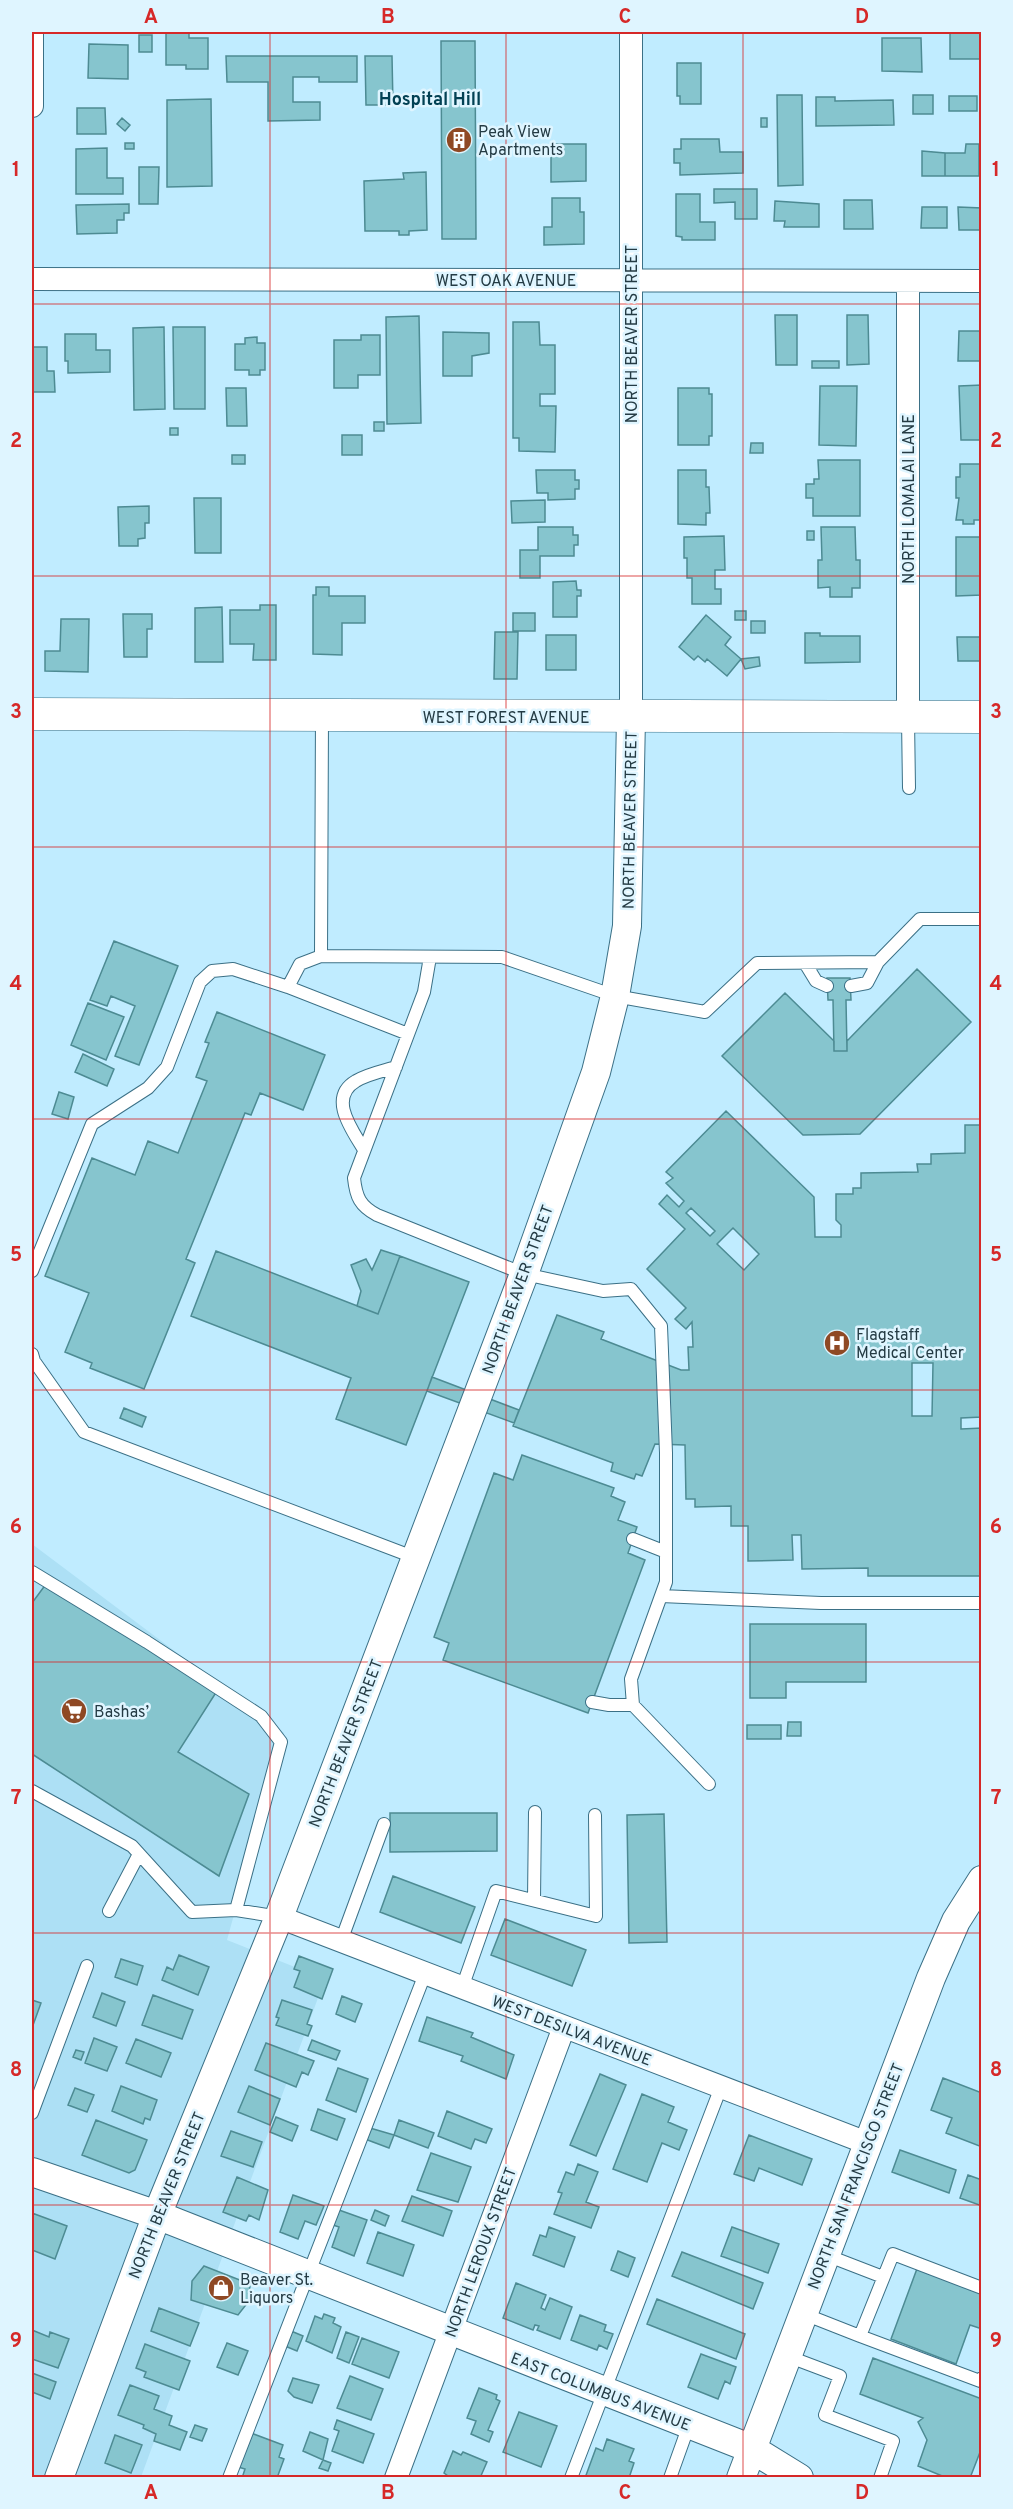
<svg xmlns="http://www.w3.org/2000/svg" width="1013" height="2509" viewBox="0 0 1013 2509" font-family="Overpass,sans-serif">
  <style>
    .built { fill: #ade0f5 }
    .building { fill: #86c5ce; stroke: #4d8b93; stroke-width: 1.5; fill-rule: evenodd }
    .lines { fill: none; stroke-linecap: round; stroke-linejoin: round }
    .service-casing { stroke: #3b7086; stroke-width: 14 }
    .minor-casing { stroke: #3b7086; stroke-width: 24 }
    .tertiary-casing { stroke: #3b7086; stroke-width: 30 }
    .secondary-casing { stroke: #3b7086; stroke-width: 33 }
    .service { stroke: #fff; stroke-width: 12 }
    .minor { stroke: #fff; stroke-width: 22 }
    .tertiary { stroke: #fff; stroke-width: 28 }
    .secondary { stroke: #fff; stroke-width: 32 }
    .grid { fill: none; stroke: #d62828; stroke-width: 1.5; stroke-opacity: 0.55 }
    .labels { text-anchor: middle; stroke-width: 5; stroke-linejoin: round; paint-order: stroke }
    .poi-label { font-size: 16px; fill: #243b44; stroke: #dff5ff; text-anchor: start }
    .street-label { font-size: 16px; fill: #243b44; stroke: #dff5ff }
    .neighbourhood-label { font-size: 18px; font-weight: bold; fill: #024154; stroke: #dff5ff }
    .neatline { fill: none; stroke: #d62828; stroke-width: 2 }
    .grid-label { font-size: 20px; text-anchor: middle; font-weight: bold; fill: #d62828 }
  </style>
  <rect width="100%" height="100%" fill="#c0ecff"/>
  <path class="built" d="M32,1544L284,1733L227,1940L325,1979L141,2477H32Z"/>
  <path class="building" d="M950,32H982V59H950Z
    M166,33H189V38H208V69H186V65H166Z
    M139,35H152V52H139Z
    M882,38H921L922,72L882,71Z
    M441,41H475L476,239H442Z
    M89,44L128,45V79L88,78Z
    M226,56H357V82H319V77H293V102H320V120L268,121V82H227Z
    M365,56H392L393,105H366Z
    M677,63H701V104H680V96H677Z
    M777,95H802L803,185L778,186Z
    M913,95H933V114H913Z
    M949,96H977V111H949Z
    M816,97H835V101L893,100L894,125L816,126Z
    M211,99L212,186L167,187V100Z
    M77,108H105L106,134H77Z
    M122,118L130,125L125,131L117,124Z
    M761,118H767V127H761Z
    M681,139H719L720,152H743V173L680,175V163H674V149H681Z
    M125,143H134V149H125Z
    M551,144H586V181L551,182Z
    M966,144H979V176H945V153H965Z
    M107,148V178H123V194H76V149Z
    M922,151L945,153V176H922Z
    M139,167H159L158,204H139Z
    M426,172L427,230L409,231V235H399V231H365L364,181L404,179L403,173Z
    M714,189H757V219H735V202L714,203Z
    M676,194H700V222H715V240H682V237L676,236Z
    M552,198H580V212H584V244L544,245V227H552Z
    M844,200H872L873,229H844Z
    M775,201L819,204V227H784L785,221H774Z
    M129,204V213H124V220H117V233L77,234L76,205Z
    M922,207H947V228H921Z
    M958,207L982,208V230H959Z
    M775,315H797V365H776Z
    M847,315H868L869,364L847,365Z
    M419,316L421,423L387,424L386,317Z
    M513,322H539L540,345H555V394H540V406H556L555,452L519,451V438H513Z
    M164,327L165,409L134,410L133,328Z
    M173,327H205V409H174Z
    M959,331H982V361H958Z
    M443,332L489,333V353L472,356V376H443Z
    M65,334H96V350H110V372L68,373V361H65Z
    M361,335H380V375H358V388H334V340H361Z
    M257,337V343H265V370H260V375H249V370H235V344H245V338Z
    M32,347H47V371H54L55,392H33Z
    M812,361H839V368H812Z
    M982,385V440H961L959,386Z
    M820,386H857L856,446L819,445Z
    M226,388H246L247,426H227Z
    M678,388H709V394H712V436H709V445H678Z
    M374,422H384V431H374Z
    M170,428H178V435H170Z
    M342,435H362V455H342Z
    M751,443H763V453H750Z
    M232,455H245V464H232Z
    M818,460H860V516H813V498H806V484H814V479H819Z
    M960,464H982V520H974V524H963V520H956L959,498H956V477H960Z
    M536,470H575V480H579V489H575V499L548,500V493H537Z
    M678,470H706V487H709L710,513H706V525L678,524Z
    M194,498H221V553H195Z
    M545,500V522L512,523L511,501Z
    M149,506V523H145V538L138,539V546H119L118,507Z
    M538,527H573V535H578V545H574V556H540V578H520V550H538Z
    M821,527H855L856,560H860V588H852V597H830V587L818,588V560H822Z
    M807,531H814V540H807Z
    M724,536L725,570H715V589H721V604H692V578H687V558H684V537Z
    M956,537H982V595L956,596Z
    M576,581L577,590H581V596H577V617H553V582Z
    M316,587H329V596H365V623H342V655L313,654V595H316Z
    M260,605H276V660H253L254,644H230V610H260Z
    M222,607L223,662H195V608Z
    M735,611H746V620H735Z
    M513,613H535V631H513Z
    M123,614H152V629H147V657H124Z
    M706,615L731,637L725,645L741,659L727,676L707,659L705,662L698,656L694,660L679,647Z
    M61,619H89L88,672L45,671V651H60Z
    M751,621H765V633H751Z
    M495,632H518L517,679H494Z
    M805,633H820V636H860V662L805,663Z
    M546,635H576V670H546Z
    M957,637H982V661H958Z
    M759,657L760,666L745,669L741,659Z
    M114,941L178,966L139,1065L115,1056L135,1006L111,996L107,1006L90,1000Z
    M917,969L971,1022L860,1134L803,1135L722,1056L785,993L834,1041V1051H847V1041Z
    M827,978H850L851,1000H846L847,1051H834L833,1000H828Z
    M88,1003L124,1017L106,1060L71,1045Z
    M217,1012L325,1055L303,1110L260,1093L251,1115L245,1113L186,1259L195,1263L144,1389L90,1368L92,1363L65,1352L89,1293L45,1276L92,1158L135,1175L148,1141L178,1153L207,1081L196,1077L209,1043L205,1042Z
    M83,1054L114,1069L107,1086L75,1072Z
    M59,1092L74,1097L68,1119L52,1114Z
    M726,1111L814,1197L815,1237H841V1225L836,1220V1194H853V1188H861V1173L918,1172L917,1164H931V1154L965,1153V1125H982V1417L961,1418V1429L982,1428V1576H868V1568L802,1569L801,1535H792L793,1560L748,1561V1526H731V1506L695,1507V1499H686L685,1445L655,1444L642,1476L636,1474L634,1479L611,1471L613,1463L513,1426L557,1315L604,1332L601,1339L681,1370H689L688,1347H693L692,1322L686,1329L675,1319L686,1308L647,1269L685,1229L659,1204L667,1195L679,1207L684,1201L666,1183L673,1178L666,1172ZM691,1208L715,1231L710,1236L686,1213ZM733,1228L759,1254L744,1270L717,1244ZM912,1363H933L932,1416H912Z
    M381,1250L400,1256L378,1314L357,1306L361,1291L351,1265L366,1259L372,1270Z
    M216,1251L378,1314L400,1256L469,1282L406,1445L336,1419L351,1378L191,1316Z
    M432,1377L519,1410L514,1423L427,1391Z
    M124,1408L146,1417L142,1427L120,1418Z
    M522,1455L614,1488L611,1496L625,1502L618,1520L637,1527L628,1553L645,1560L588,1713L443,1660L449,1643L434,1637L494,1473L513,1480Z
    M46,1584L217,1691L178,1752L249,1794L219,1876L32,1754V1603Z
    M750,1624H866V1682H786V1698H750Z
    M788,1722H801V1736H787Z
    M747,1725H781V1739H747Z
    M390,1813H497V1851L390,1852Z
    M664,1814L667,1942L629,1943L627,1815Z
    M393,1876L475,1907L461,1943L380,1912Z
    M505,1919L586,1950L572,1986L491,1955Z
    M179,1955L209,1967L198,1995L162,1980L167,1967L173,1970Z
    M299,1956L333,1969L322,1999L294,1987L300,1971L294,1969Z
    M121,1959L143,1966L137,1985L115,1977Z
    M102,1993L125,2002L116,2026L93,2017Z
    M153,1995L193,2010L182,2039L142,2025Z
    M342,1996L362,2004L355,2022L336,2014Z
    M32,2000L41,2003L32,2028Z
    M282,2000L312,2010L307,2024L312,2026L308,2036L276,2025L279,2018L276,2017Z
    M427,2017L473,2033L471,2037L514,2055L506,2079L461,2061L463,2056L419,2041Z
    M94,2038L117,2047L107,2071L85,2063Z
    M136,2039L171,2053L161,2077L126,2063Z
    M312,2040L340,2051L336,2060L308,2050Z
    M266,2043L314,2061L308,2075L302,2072L296,2087L255,2070Z
    M76,2050L84,2052L81,2060L73,2057Z
    M338,2068L368,2079L356,2112L326,2100Z
    M600,2074L626,2085L596,2156L570,2145Z
    M943,2078L982,2093V2147L946,2133L952,2118L931,2110Z
    M121,2086L157,2100L150,2120L145,2118L143,2124L112,2111Z
    M249,2086L280,2099L270,2125L238,2112Z
    M75,2088L94,2095L87,2112L68,2105Z
    M642,2094L674,2107L668,2122L687,2130L679,2150L662,2143L647,2182L613,2169Z
    M318,2109L345,2119L337,2140L311,2130Z
    M447,2111L492,2129L486,2143L475,2139L471,2149L438,2136Z
    M276,2117L298,2126L292,2141L270,2132Z
    M96,2120L147,2140L135,2170L129,2173L82,2155Z
    M399,2120L434,2133L428,2148L394,2135Z
    M370,2128L394,2135L389,2148L365,2139Z
    M231,2131L262,2142L253,2167L221,2156Z
    M749,2135L812,2159L802,2185L759,2168L754,2181L734,2174Z
    M900,2150L956,2170L949,2193L892,2172Z
    M431,2153L471,2167L458,2202L417,2190Z
    M578,2164L598,2172L586,2202L599,2207L591,2228L554,2214L562,2193L558,2192L566,2172L574,2175Z
    M968,2175L982,2180V2206L960,2198Z
    M237,2177L268,2190L259,2220L249,2215L246,2221L223,2212Z
    M293,2195L324,2206L316,2225L305,2221L298,2239L280,2232Z
    M412,2196L452,2211L443,2236L402,2221Z
    M339,2210L367,2220L354,2256L332,2247L339,2227L333,2225Z
    M375,2210L389,2216L385,2226L371,2220Z
    M32,2213L67,2226L55,2259L32,2250Z
    M549,2227L575,2237L564,2267L533,2255L540,2235L546,2237Z
    M732,2227L779,2244L768,2273L721,2256Z
    M378,2232L414,2245L403,2276L367,2263Z
    M618,2251L635,2258L628,2277L611,2270Z
    M682,2252L763,2283L753,2309L672,2276Z
    M204,2266L250,2284L249,2301L238,2315L191,2300L192,2281Z
    M918,2266L982,2290V2329L970,2325L956,2364L891,2339Z
    M516,2283L546,2295L541,2308L545,2310L550,2298L572,2307L560,2339L537,2330L539,2326L535,2325L533,2330L503,2318Z
    M657,2299L745,2334L736,2359L647,2324Z
    M159,2308L199,2323L190,2346L151,2331Z
    M324,2314L335,2318L333,2323L341,2327L332,2353L306,2341L315,2316L322,2319Z
    M580,2315L606,2325L604,2331L613,2334L607,2349L599,2345L597,2350L571,2340Z
    M32,2330L49,2337L50,2332L69,2339L58,2368L32,2359Z
    M291,2331L303,2336L297,2351L285,2346Z
    M346,2332L359,2337L349,2363L337,2358Z
    M362,2338L399,2352L389,2378L352,2364Z
    M227,2343L248,2351L238,2375L217,2367Z
    M145,2344L190,2361L179,2390L144,2377L146,2372L136,2368Z
    M701,2354L736,2367L730,2384L725,2381L718,2399L688,2387Z
    M873,2358L982,2399V2447L970,2478H947L918,2466L927,2440L918,2422L923,2418L860,2394Z
    M32,2373L56,2382L50,2399L32,2392Z
    M350,2376L383,2389L371,2420L337,2408Z
    M293,2378L319,2385L312,2403L294,2397L288,2391Z
    M130,2385L159,2396L154,2409L172,2416L169,2425L187,2432L180,2450L154,2441L156,2434L143,2428L144,2425L118,2415Z
    M479,2388L497,2395L496,2399L500,2401L488,2430L493,2432L489,2442L471,2434L476,2421L467,2418Z
    M519,2412L557,2426L541,2467L503,2452Z
    M337,2420L374,2434L363,2463L332,2451L339,2431L334,2429Z
    M195,2425L207,2429L202,2441L190,2437Z
    M310,2432L328,2439L323,2460L303,2451Z
    M251,2433L283,2445L279,2457L284,2459L277,2478H250L243,2475L245,2469L238,2467Z
    M115,2435L142,2445L131,2473L105,2463Z
    M607,2439L634,2449L629,2461L634,2463L629,2478H585L596,2448L603,2451Z
    M453,2451L461,2455L463,2452L487,2462L480,2478H451L444,2473Z
    M323,2460L331,2463L328,2471L319,2468Z"/>
  <g class="lines">
    <g class="service-casing">
      <path id="service" d="M908,719L909,788
        M321,956L322,715
        M430,957L424,992L354,1178C356,1197 360,1206 377,1215L524,1274L603,1291L631,1289L661,1326L666,1453V1582L631,1679L633,1705L709,1784
        M805,963L816,981L827,986
        M851,986L867,983L878,962
        M288,987L300,964L321,956L502,957L615,996L705,1012L757,963L878,962L920,919H982
        M364,1150C353,1131 327,1098 356,1081C367,1074 383,1071 396,1067
        M32,1271L92,1124L148,1088L167,1067L200,982L212,971L233,969L288,987L408,1034
        M32,1354L34,1361L84,1432L416,1558
        M633,1539L666,1552
        M32,1572L147,1642L261,1716L281,1742L236,1910
        M661,1596L821,1603H982
        M592,1702L609,1705H633
        M32,1791L132,1846L192,1912L236,1910L279,1917
        M534,1900L535,1812
        M109,1911L139,1854
        M341,1941L384,1824
        M462,1988L496,1891L596,1916L595,1815
        M32,2113L87,1966
        M826,2255L883,2277
        M982,2288L893,2254L860,2336L980,2381L982,2378
        M804,2314L860,2336
        M787,2356L840,2376L825,2415L893,2441L880,2478
        M229,2478L425,1974
        M571,2478L721,2087
        M670,2478L689,2425"/>
    </g>
    <g class="minor-casing">
      <path id="minor" d="M631,32V717
        M32,106V32
        M32,279L982,281
        M908,281V717
        M279,1917L867,2143
        M396,2478L564,2027"/>
    </g>
    <g class="tertiary-casing">
      <path id="tertiary" d="M32,2172L157,2215L752,2449L799,2478
        M59,2478L157,2215L279,1917L524,1274L596,1072L615,996L627,926L631,717
        M741,2478L931,1978L956,1921L982,1880"/>
    </g>
    <g class="secondary-casing">
      <path id="secondary" d="M32,714L982,717"/>
    </g>
    <use href="#service" class="service"/>
    <use href="#minor" class="minor"/>
    <use href="#tertiary" class="tertiary"/>
    <use href="#secondary" class="secondary"/>
  </g>
  <path class="grid" d="M270,32V2478M506,32V2478M743,32V2478M32,304H982M32,576H982M32,847H982M32,1119H982M32,1390H982M32,1662H982M32,1933H982M32,2205H982"/>
  <defs>
    <g id="building-disc" transform="scale(1.35)"><circle r="9.5" fill="#8f4924" stroke="#dff5ff"/><path d="M-4-6H4V6H1V3H-1V6H-4ZM-2.5-4.3h1.7v1.8h-1.7ZM.8-4.3h1.7v1.8H.8ZM-2.5-1h1.7V.8h-1.7ZM.8-1h1.7V.8H.8Z" fill="#fff"/></g>
    <g id="hospital-disc" transform="scale(1.35)"><circle r="9.5" fill="#8f4924" stroke="#dff5ff"/><path d="M-5-5h3v3.5h4V-5h3V5h-3V1.5h-4V5h-3Z" fill="#fff"/></g>
    <g id="supermarket-disc" transform="scale(1.35)"><circle r="9.5" fill="#8f4924" stroke="#dff5ff"/><path d="M-6-5.5h2.5l.6 2H6L4.5 2H-2.5L-4.4-4H-6ZM-1.5 3.2a1.3 1.3 0 1 0 .1 0ZM3 3.2a1.3 1.3 0 1 0 .1 0Z" fill="#fff"/></g>
    <g id="shop-disc" transform="scale(1.35)"><circle r="9.5" fill="#8f4924" stroke="#dff5ff"/><path d="M-5-2.5h2.3a2.7 3.5 0 0 1 5.4 0H5L5.5 6h-11ZM-1.5-2.5h3a1.5 2.3 0 0 0-3 0Z" fill="#fff"/></g>
  </defs>
  <g fill-rule="evenodd">
    <use href="#building-disc" x="459" y="140"/>
    <use href="#hospital-disc" x="837" y="1343"/>
    <use href="#supermarket-disc" x="74" y="1711"/>
    <use href="#shop-disc" x="221" y="2288"/>
  </g>
  <g class="labels">
    <g class="poi-label">
      <text x="478" y="137">Peak View<tspan x="478" dy="18">Apartments</tspan></text>
      <text x="856" y="1340">Flagstaff<tspan x="856" dy="18">Medical Center</tspan></text>
      <text x="94" y="1717">Bashas’</text>
      <text x="240" y="2285">Beaver St.<tspan x="240" dy="18">Liquors</tspan></text>
    </g>
    <g class="street-label">
      <text x="506" y="286">WEST OAK AVENUE</text>
      <text transform="translate(631 334) rotate(-90)" y="6">NORTH BEAVER STREET</text>
      <text transform="translate(908 499) rotate(-90)" y="6">NORTH LOMALAI LANE</text>
      <text x="506" y="723">WEST FOREST AVENUE</text>
      <text transform="translate(629 820) rotate(-89)" y="6">NORTH BEAVER STREET</text>
      <text transform="translate(517 1289) rotate(-70)" y="6">NORTH BEAVER STREET</text>
      <text transform="translate(345 1743) rotate(-69)" y="6">NORTH BEAVER STREET</text>
      <text transform="translate(572 2030) rotate(21)" y="6">WEST DESILVA AVENUE</text>
      <text transform="translate(855 2176) rotate(-69)" y="6">NORTH SAN FRANCISCO STREET</text>
      <text transform="translate(166 2195) rotate(-68)" y="6">NORTH BEAVER STREET</text>
      <text transform="translate(480 2252) rotate(-70)" y="6">NORTH LEROUX STREET</text>
      <text transform="translate(601 2391) rotate(21)" y="6">EAST COLUMBUS AVENUE</text>
    </g>
    <g class="neighbourhood-label">
      <text x="430" y="105">Hospital Hill</text>
    </g>
  </g>
  <rect width="1013" height="2509" fill="none" stroke="#dff5ff" stroke-width="66"/>
  <rect x="33" y="33" width="947" height="2443" class="neatline"/>
  <g class="grid-label">
    <text x="151" y="23">A</text>
    <text x="388" y="23">B</text>
    <text x="625" y="23">C</text>
    <text x="862" y="23">D</text>
    <text x="16" y="176">1</text>
    <text x="996" y="176">1</text>
    <text x="16" y="447">2</text>
    <text x="996" y="447">2</text>
    <text x="16" y="718">3</text>
    <text x="996" y="718">3</text>
    <text x="16" y="990">4</text>
    <text x="996" y="990">4</text>
    <text x="16" y="1261">5</text>
    <text x="996" y="1261">5</text>
    <text x="16" y="1533">6</text>
    <text x="996" y="1533">6</text>
    <text x="16" y="1804">7</text>
    <text x="996" y="1804">7</text>
    <text x="16" y="2076">8</text>
    <text x="996" y="2076">8</text>
    <text x="16" y="2347">9</text>
    <text x="996" y="2347">9</text>
    <text x="151" y="2499">A</text>
    <text x="388" y="2499">B</text>
    <text x="625" y="2499">C</text>
    <text x="862" y="2499">D</text>
  </g>
</svg>
